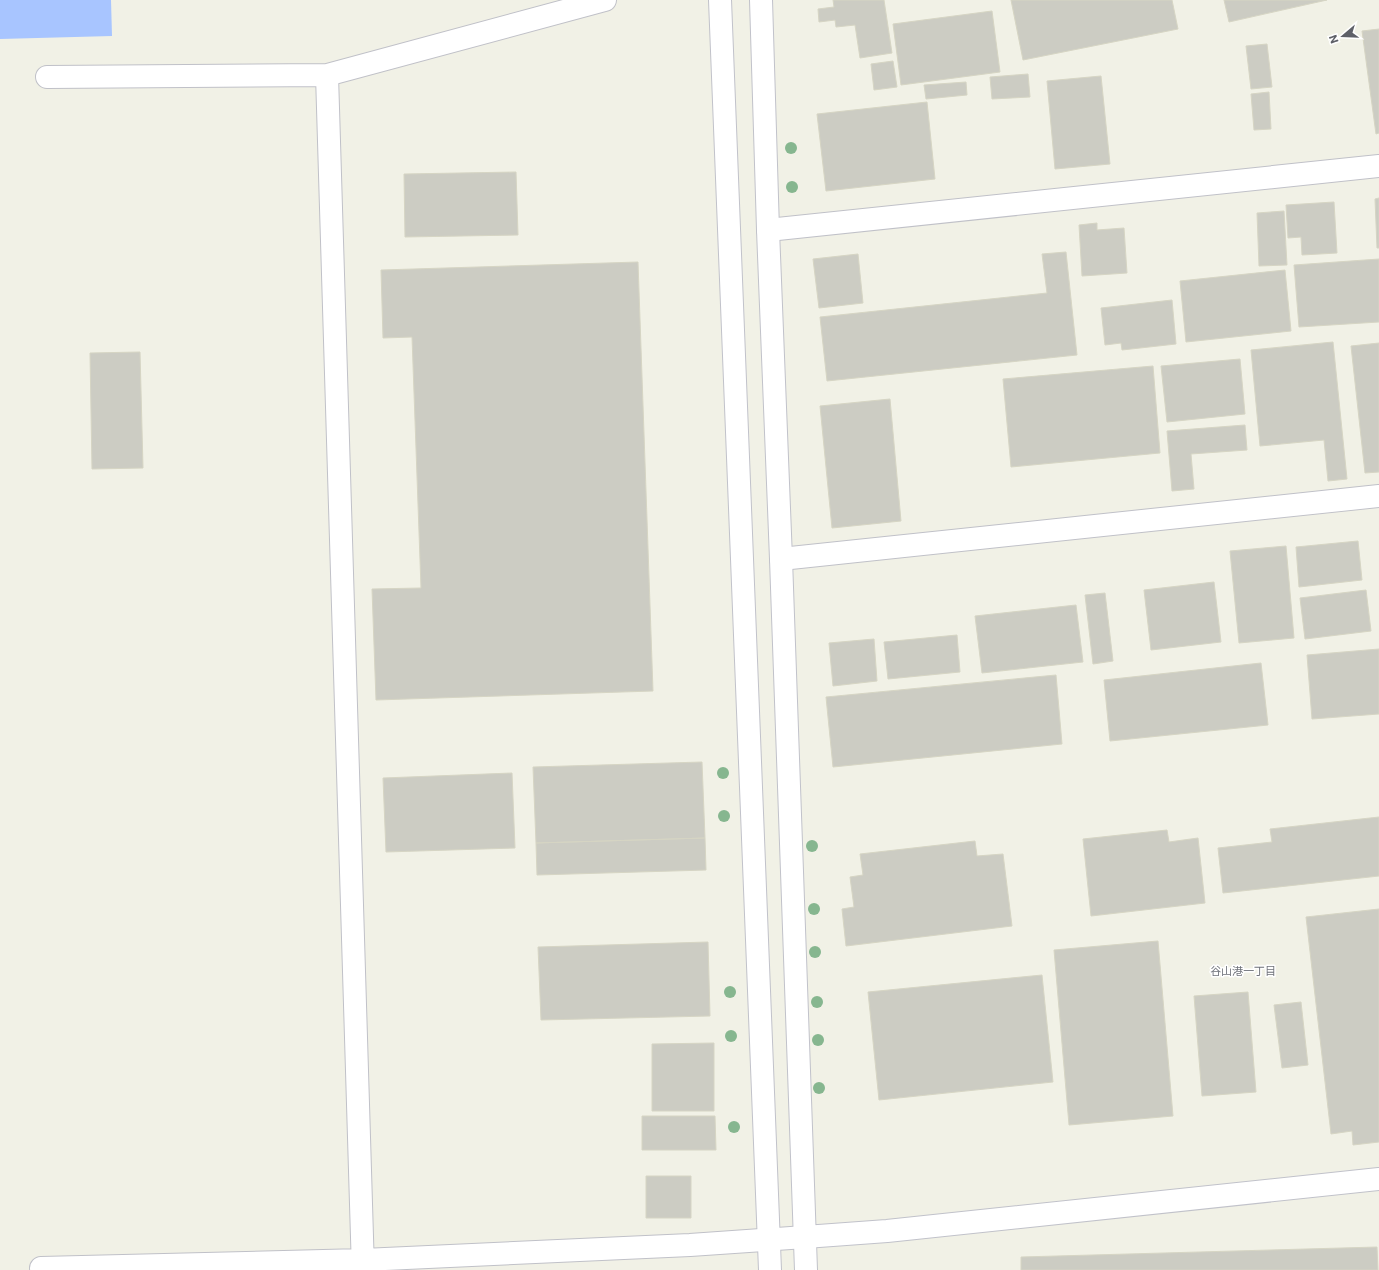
<svg xmlns="http://www.w3.org/2000/svg" width="1379" height="1270" viewBox="0 0 1379 1270" font-family="Commissioner,'Noto Sans JP',sans-serif">
  <style>
    .water { fill: #a8c5ff }
    .building { fill: #ccccc3; stroke: #d6d5c4 }
    .lines { fill: none; stroke-linecap: round; stroke-linejoin: round }
    .street-casing { stroke: #c0c1c8; stroke-width: 24 }
    .secondary-casing { stroke: #c1c2ca; stroke-width: 24 }
    .street { stroke: #fff; stroke-width: 22 }
    .secondary { stroke: #fff; stroke-width: 22 }
    .tree { fill: #86b68f }
    .labels { text-anchor: middle; stroke-width: 3; stroke-linejoin: round; paint-order: stroke }
    .neighbourhood-label { font-size: 11px; fill: #6f727a; stroke: #fff }
  </style>
  <rect width="100%" height="100%" fill="#f1f1e6"/>
  <path class="water" d="M0,0H111L112,36L0,39Z"/>
  <path class="building" d="M833,0H884L892,53L860,58L855,25L836,27L835,20L819,22L818,9L834,7Z
    M1011,0H1172L1178,29L1023,60Z
    M1224,0H1327L1229,22Z
    M992,11L1000,72L901,85L893,24Z
    M1379,29V133L1376,134L1362,31Z
    M1267,44L1272,87L1251,89L1246,46Z
    M893,61L897,87L874,90L871,64Z
    M1028,74L1030,97L992,99L990,77Z
    M1101,76L1110,164L1055,169L1047,81Z
    M966,82L967,95L926,99L924,85Z
    M1269,92L1271,129L1254,130L1251,94Z
    M927,102L935,179L826,191L817,114Z
    M516,172L518,235L405,237L404,174Z
    M1379,198V248H1377L1375,199Z
    M1334,202L1337,253L1302,255L1301,237L1288,238L1286,205Z
    M1284,211L1287,265L1259,266L1257,213Z
    M1097,223V230L1124,228L1127,273L1082,276L1079,225Z
    M1066,252L1077,355L827,381L820,317L1047,293L1042,254Z
    M858,254L863,303L819,308L813,259Z
    M1379,259V322L1299,327L1294,265Z
    M638,262L653,691L376,700L372,589L421,588L412,337L383,338L381,270Z
    M1285,270L1291,331L1186,342L1180,281Z
    M1172,300L1176,344L1122,350L1121,343L1105,345L1101,308Z
    M1333,342L1347,479L1328,481L1324,440L1260,446L1251,350Z
    M1379,343V472L1365,473L1351,346Z
    M140,352L143,468L92,469L90,353Z
    M1240,359L1245,414L1167,422L1161,366Z
    M1153,366L1160,453L1011,467L1003,379Z
    M890,399L901,521L832,528L820,406Z
    M1245,425L1247,450L1191,454L1194,489L1172,491L1167,431Z
    M1358,541L1362,580L1299,587L1296,547Z
    M1286,546L1294,638L1239,643L1230,551Z
    M1214,582L1221,642L1151,650L1144,590Z
    M1366,590L1371,631L1305,639L1300,598Z
    M1105,593L1113,661L1093,664L1085,595Z
    M1076,605L1083,662L982,673L975,616Z
    M957,635L960,672L888,679L884,642Z
    M874,639L877,681L833,686L829,643Z
    M1379,649V714L1312,719L1307,655Z
    M1261,663L1268,725L1110,741L1104,680Z
    M1056,675L1062,744L833,767L826,697Z
    M702,762L705,838L536,843L533,767Z
    M512,773L515,848L386,852L383,778Z
    M1379,817V876L1223,893L1218,848L1272,842L1270,829Z
    M1167,830L1169,842L1198,838L1205,903L1091,916L1083,839Z
    M705,838L706,870L537,875L536,843Z
    M975,841L977,856L1003,854L1012,926L846,946L842,909L854,907L850,877L863,875L860,854Z
    M1379,909V1142L1353,1145L1352,1131L1331,1134L1306,917Z
    M1158,941L1173,1116L1069,1125L1054,950Z
    M708,942L710,1016L541,1020L538,947Z
    M1042,975L1053,1082L879,1100L868,992Z
    M1248,992L1256,1092L1202,1096L1194,996Z
    M1301,1002L1308,1065L1282,1068L1274,1005Z
    M714,1043V1111H652V1044Z
    M642,1116H715L716,1150H642Z
    M646,1176H691V1218H646Z
    M1377,1247L1378,1270H1021V1257Z"/>
  <g class="lines">
    <g class="street-casing">
      <path id="street" d="M327,75L363,1270
        M47,77L327,75L605,0
        M768,230L1379,166
        M781,559L1379,496
        M41,1268L363,1260L690,1245L805,1237"/>
    </g>
    <g class="secondary-casing">
      <path id="secondary" d="M720,0L770,1270
        M761,0L768,230L781,559L806,1270
        M805,1237L887,1231L1379,1179"/>
    </g>
    <use href="#street" class="street"/>
    <use href="#secondary" class="secondary"/>
  </g>
  <g class="tree">
    <circle cx="791" cy="148" r="6"/>
    <circle cx="792" cy="187" r="6"/>
    <circle cx="723" cy="773" r="6"/>
    <circle cx="724" cy="816" r="6"/>
    <circle cx="812" cy="846" r="6"/>
    <circle cx="814" cy="909" r="6"/>
    <circle cx="815" cy="952" r="6"/>
    <circle cx="730" cy="992" r="6"/>
    <circle cx="817" cy="1002" r="6"/>
    <circle cx="731" cy="1036" r="6"/>
    <circle cx="818" cy="1040" r="6"/>
    <circle cx="819" cy="1088" r="6"/>
    <circle cx="734" cy="1127" r="6"/>
  </g>
  <g class="labels">
    <g class="neighbourhood-label">
      <text x="1243" y="975">谷山港一丁目</text>
    </g>
  </g>
  <g transform="translate(1343 36) rotate(251)" stroke="#ffffff" stroke-width="3" paint-order="stroke">
  <path d="M0-3L7 15L0 10L-7 15Z" fill="#5e6068"/>
  <text y="-6" font-size="11" font-weight="bold" text-anchor="middle" fill="#5e6068">N</text>
  </g>
</svg>
